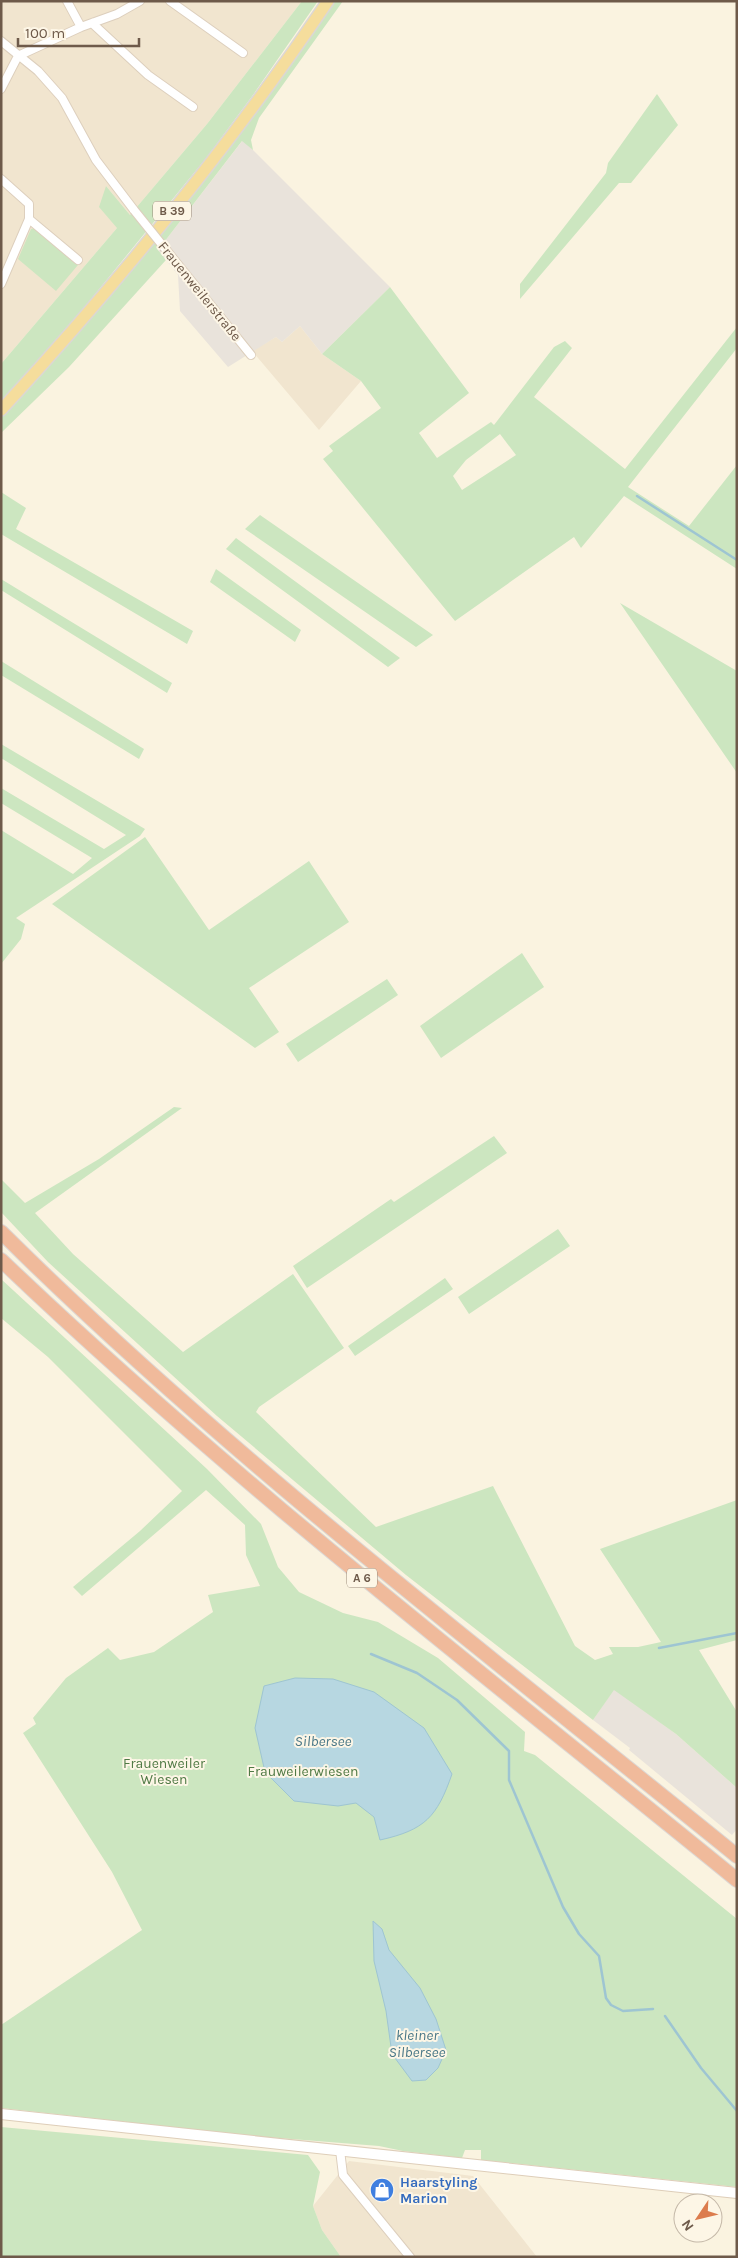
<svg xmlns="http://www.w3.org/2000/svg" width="738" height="2258" viewBox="0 0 738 2258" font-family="Karla,sans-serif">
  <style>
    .residential { fill: #f1e5cf }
    .industrial { fill: #e9e3db }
    .green { fill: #cce6c0; fill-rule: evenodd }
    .water { fill: #b7d7e1; stroke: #9ec5d2 }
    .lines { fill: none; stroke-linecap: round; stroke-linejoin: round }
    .stream { stroke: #9ec5d2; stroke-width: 2.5 }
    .street-casing { stroke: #ddcfbd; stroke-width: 10 }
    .secondary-casing { stroke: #deceb9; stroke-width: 12 }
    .primary-casing { stroke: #dcd7d4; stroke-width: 14 }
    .highway-casing { stroke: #dcd7d4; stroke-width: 16 }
    .street { stroke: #fff; stroke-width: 8 }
    .secondary { stroke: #fff; stroke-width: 10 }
    .primary { stroke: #f5dd9c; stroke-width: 11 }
    .highway { stroke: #f0ba9b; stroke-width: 14 }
    .street-bridge-casing { stroke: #ddcfbd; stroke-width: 10; stroke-linecap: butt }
    .street-bridge { stroke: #fff; stroke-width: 8 }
    .labels { text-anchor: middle; stroke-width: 4; stroke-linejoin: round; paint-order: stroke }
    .shield { fill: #fdf6e6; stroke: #998979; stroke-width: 1 }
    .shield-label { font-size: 12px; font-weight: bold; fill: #6e5a4a }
    .street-label { font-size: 14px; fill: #6e5a4a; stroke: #fdf6e6 }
    .park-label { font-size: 14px; fill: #507a45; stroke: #fdf6e6 }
    .shop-label { font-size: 14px; font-weight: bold; fill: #366cbe; stroke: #fdf6e6; text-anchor: start }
    .water-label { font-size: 15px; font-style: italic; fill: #497787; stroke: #fdf6e6 }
  </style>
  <rect width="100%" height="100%" fill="#faf3e0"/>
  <path class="residential" d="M1,1H302L207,124L130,215L106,186L117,228L1,364Z
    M300,326L322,354L361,381L319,430L252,351L276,337L282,342Z
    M349,2161L473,2176L537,2257H341L322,2230L313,2206Z"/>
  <path class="industrial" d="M243,140L390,287L322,354L300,326L282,342L276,337L228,367L180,311L178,275L158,250Z
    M614,1689L676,1734L737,1788V1829L732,1835L629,1750L630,1748L593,1720Z"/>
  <path class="green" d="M302,1H318L253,95L207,157L78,315L1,402V364L117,228L99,207L106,186L130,215L207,124Z
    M333,1H343L259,118L251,140L253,150L242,141L158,250L166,260L69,367L1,433V416L81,328L152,244Z
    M657,94L678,125L631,183H619L520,299V284L606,173L608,163Z
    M35,228L78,265L56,291L18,259L31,229Z
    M390,287L469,393L419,433L437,458L491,422L494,425L554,347L565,341L572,348L534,397L625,469L737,327V348L628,487L689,526L737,465V569L624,496L581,548L574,537L455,621L323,459L333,451L329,446L381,408L361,381L322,354ZM500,434L516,455L462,490L453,476L466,460Z
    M1,492L26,508L16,529L193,631L187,644L1,534Z
    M260,515L433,635L416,647L245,529Z
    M236,538L400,658L388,667L226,549Z
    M216,569L301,630L295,642L210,582Z
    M1,579L172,683L167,693L1,590Z
    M620,603L737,671V773Z
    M1,661L144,749L139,759L1,675Z
    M1,744L145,829L140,836L16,918L25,924L21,939L1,964V830L73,874L92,858L1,803V788L104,849L126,835L1,758Z
    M145,837L209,930L309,861L349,922L249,988L279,1032L255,1048L52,904Z
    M522,953L544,987L441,1058L420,1026Z
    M387,979L398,995L298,1062L286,1044Z
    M174,1107L182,1108L35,1213L73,1254L183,1352L293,1274L344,1348L259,1407L256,1412L376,1527L493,1486L575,1646L595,1660L613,1654L609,1647H638L661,1642L600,1549L737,1500V1640L699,1650L737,1712V1788L676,1734L614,1690L593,1720L406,1575L217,1416L48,1262L1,1212V1179L25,1203L99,1159Z
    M494,1136L507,1153L307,1288L293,1266L391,1199L394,1202Z
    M558,1229L570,1246L469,1314L458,1297Z
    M445,1278L453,1289L355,1356L348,1346Z
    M1,1279L207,1469L261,1524L278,1567L299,1592L343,1613L378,1622L438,1658L525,1732L524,1751L535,1755L737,1919V2187L481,2160V2150H465L462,2158L403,2151L379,2146L243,2135L1,2108V2025L142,1930L112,1872L23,1733L36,1724L33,1718L66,1678L108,1648L120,1660L154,1652L213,1612L208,1595L260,1586L246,1555L245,1525L206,1490L82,1596L73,1587L140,1531L182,1491L48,1357L1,1318Z
    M1,2127L308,2155L320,2172L313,2206L322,2230L341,2257H1Z"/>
  <path class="water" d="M295,1678L333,1679L374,1692L424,1728L452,1774C437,1817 425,1830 380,1840L374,1817L356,1803L338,1806L294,1801L265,1772L255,1728L264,1686Z
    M373,1921L382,1929L389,1950L420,1988L436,2019L446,2050L438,2068L426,2080L412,2081L392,2054L386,2011L374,1961Z"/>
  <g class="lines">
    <path class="stream" d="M637,496L737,560
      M659,1648L737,1633
      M371,1654L417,1673L457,1700L509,1751V1780L563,1907L579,1934L599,1956L606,1998L611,2005L623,2011L653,2009
      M665,2016L701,2068L737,2111"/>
    <g class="street-casing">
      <path id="street" d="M67,1L81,27
        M170,1L243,53
        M92,23L148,75L193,107
        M1,41L38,71L62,98L96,160L134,210
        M1,89L18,56L81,27L117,14L140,1
        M1,179L29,204V219L1,284
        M29,219L78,260
        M167,251L251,355
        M340,2150L343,2175L410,2257"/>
    </g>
    <g class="secondary-casing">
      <path id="secondary" d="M1,2114L737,2193"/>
    </g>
    <g class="primary-casing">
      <path id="primary" d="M1,410C119,282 230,146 328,1"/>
    </g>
    <g class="highway-casing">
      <path id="highway" d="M1,1232C230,1459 487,1653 737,1856
        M1,1260C233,1482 488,1677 737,1880"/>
    </g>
    <use href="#street" class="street"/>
    <use href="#secondary" class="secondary"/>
    <use href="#primary" class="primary"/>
    <use href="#highway" class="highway"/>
    <g class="street-bridge-casing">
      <path id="street-bridge" d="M134,210L167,251"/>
    </g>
    <use href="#street-bridge" class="street-bridge"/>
  </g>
  <defs>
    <g id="shop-disc" transform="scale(1.25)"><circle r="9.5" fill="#3f7fe0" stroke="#fdf6e6"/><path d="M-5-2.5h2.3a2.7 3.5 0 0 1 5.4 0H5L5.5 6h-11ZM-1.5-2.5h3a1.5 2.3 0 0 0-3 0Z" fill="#fff"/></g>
  </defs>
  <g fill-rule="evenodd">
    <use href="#shop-disc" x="382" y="2190"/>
  </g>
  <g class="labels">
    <g class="shield">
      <rect x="153" y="201.5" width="38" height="19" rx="4"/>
      <rect x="347" y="1568.5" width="30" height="19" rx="4"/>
    </g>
    <g class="shield-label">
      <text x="172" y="215">B 39</text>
      <text x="362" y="1582">A 6</text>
    </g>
    <g class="street-label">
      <text transform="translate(200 291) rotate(51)" y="5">Frauenweilerstraße</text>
    </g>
    <g class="park-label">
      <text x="164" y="1768">Frauenweiler<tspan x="164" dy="16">Wiesen</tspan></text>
      <text x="303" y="1776">Frauweilerwiesen</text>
    </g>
    <g class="shop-label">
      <text x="400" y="2187">Haarstyling<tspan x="400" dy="16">Marion</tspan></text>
    </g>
    <g class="water-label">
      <text x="323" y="1746">Silbersee</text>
      <text x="417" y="2040">kleiner<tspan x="417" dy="17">Silbersee</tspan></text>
    </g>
  </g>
  <rect width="738" height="2258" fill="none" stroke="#6e5a4a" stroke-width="5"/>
  <g transform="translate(698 2218) rotate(235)"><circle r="24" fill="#fdf6e6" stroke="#c4b8a8"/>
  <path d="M0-4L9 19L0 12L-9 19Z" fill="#dc7c4d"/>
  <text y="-8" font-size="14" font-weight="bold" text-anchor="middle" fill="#6e5a4a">N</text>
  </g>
  <path d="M18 38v8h121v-8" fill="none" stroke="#6e5a4a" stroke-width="2.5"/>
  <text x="25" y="38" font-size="15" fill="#6e5a4a" stroke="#fdf6e6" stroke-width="4" paint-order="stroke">100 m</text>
</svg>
